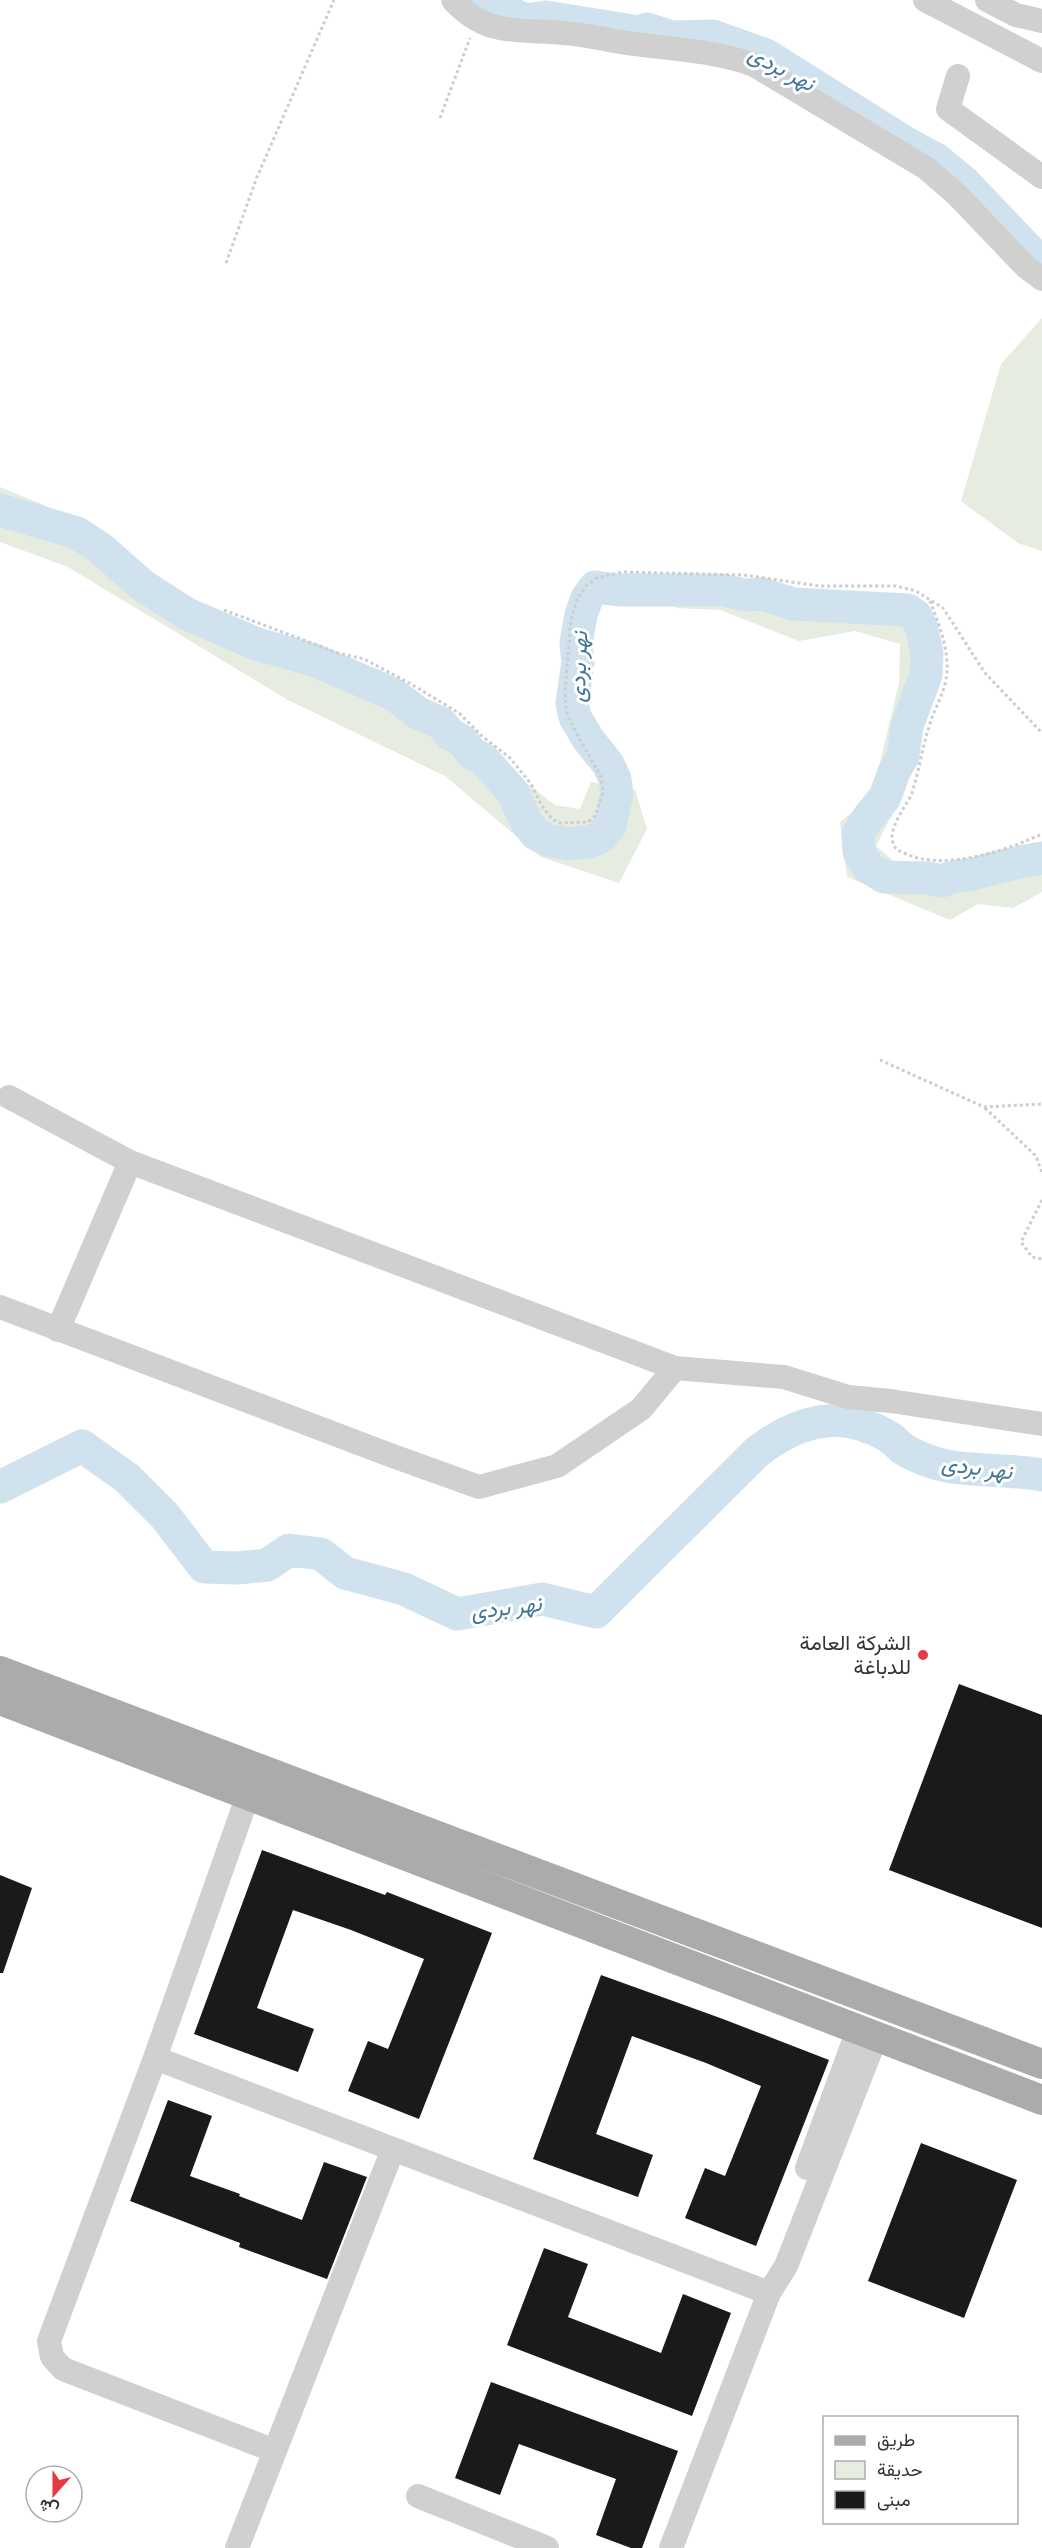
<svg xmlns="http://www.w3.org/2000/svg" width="1042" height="2548" viewBox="0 0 1042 2548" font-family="Arial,Vazirmatn,sans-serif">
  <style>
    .green { fill: #e6ecdf }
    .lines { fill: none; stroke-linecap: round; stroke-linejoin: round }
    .river { stroke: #cfe2ee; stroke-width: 33 }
    .building { fill: #1a1a1a }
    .path { stroke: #cdcdcd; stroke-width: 3; stroke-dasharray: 3 3; stroke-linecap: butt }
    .minor { stroke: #d0d0d0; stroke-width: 24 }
    .major { stroke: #ababab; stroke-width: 30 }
    .poi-dot { fill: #e63946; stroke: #fff; stroke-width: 2 }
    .labels { text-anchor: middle; stroke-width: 6; stroke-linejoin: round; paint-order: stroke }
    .poi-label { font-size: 21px; fill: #333; stroke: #fff; text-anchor: end }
    .water-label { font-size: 22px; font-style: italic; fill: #3f7597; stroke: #fff }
  </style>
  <rect width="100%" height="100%" fill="#fff"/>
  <path class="green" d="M1042,318V551L1018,543L961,501L1001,364Z
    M0,487L44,505L195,608L372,677L503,765L555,805L580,809L591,782L635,790L647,829L619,883L541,857L445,776L288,700L68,567L0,542Z
    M676,580L823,598L907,602L931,626L934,686L896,808L876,846L897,864L971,867L1042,848V892L1013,908L978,904L950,920L847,877L840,822L872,796L899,683L900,644L855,631L799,641L720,610L676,608Z"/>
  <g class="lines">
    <path class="river" d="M468,0L484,10L512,14L526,20L546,17L639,32L647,29L672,37L713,36L766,55L906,143L936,159L965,183L1042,264
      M0,510L77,533L100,548L142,585L187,614L257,644L314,660L393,694L418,713L441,723L450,734L464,742L471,753L483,759L512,791L527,823L536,834L548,840L568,844L588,842L601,837L610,826L617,793L615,779L608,764L588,739L575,717L572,703L578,662L576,643L581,615L587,598L595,587L619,590H722L745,595L762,594L793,604L908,610L916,616L922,629L927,654L926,675L907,726L903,756L894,772L885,797L868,818L858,834L859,852L868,867L884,877L928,878L942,881C956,874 960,877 973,874C996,867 1018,862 1042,858
      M0,1487L82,1446L127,1478L165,1516L204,1567L237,1568L267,1565L289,1550L321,1554L345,1573L404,1589L457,1614L542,1599L596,1612L757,1452C798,1420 842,1408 889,1437C894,1440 898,1445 903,1449C911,1454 923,1459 932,1462C963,1473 1008,1468 1042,1475"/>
  </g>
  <path class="building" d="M959,1684L1042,1715V1928L889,1870Z
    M262,1850L385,1895L387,1892L492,1933L419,2119L348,2091L368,2041L388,2049L424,1959L351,1930L293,1910L257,2008L314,2029L298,2072L194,2034Z
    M0,1875L32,1888L3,1973H0Z
    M601,1975L723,2019L829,2060L756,2246L685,2218L705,2168L725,2176L761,2086L706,2063L632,2036L596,2134L653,2155L638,2197L533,2159Z
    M168,2100L212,2116L190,2176L240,2194L239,2196L302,2220L324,2162L367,2177L327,2279L239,2247L240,2243L130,2201Z
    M921,2143L1017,2180L964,2318L868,2281Z
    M544,2248L588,2264L568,2317L661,2353L683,2294L731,2313L692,2416L507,2345Z
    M491,2382L678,2451L642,2548H631L596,2535L616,2479L519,2444L500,2495L455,2478Z"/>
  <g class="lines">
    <path class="path" d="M440,118L470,38
      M226,263L257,177L334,0
      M930,601C940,627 952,656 945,684C941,699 933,712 929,727C922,748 919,771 912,793C906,807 888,827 893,843C895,850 900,851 906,854C945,871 1005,851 1042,834
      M224,610L338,653L364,659L411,684L459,713L482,736L510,758L531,784L542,806L552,819L560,823L588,822L595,816L603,793L601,777L572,725L566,710L565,692L571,620L577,599L587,585L597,578L623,572L744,575L819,586H896L916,591L943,608L985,673L1042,733
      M880,1060L984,1107L1042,1104
      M985,1108L1036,1156L1042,1173
      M1042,1200L1021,1242L1032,1257L1042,1259"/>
    <path class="minor" d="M453,0C486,37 520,29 563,33C585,34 606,40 627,43C669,49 713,50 754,65L926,168L957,195L1026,267L1042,279
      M925,0L1042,61
      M987,0L1016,15L1042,21
      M958,76L948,109L1042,177
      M9,1097L130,1162L675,1368L784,1377L848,1397L891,1401L1042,1424
      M0,1307L390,1455L479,1487L557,1466L641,1409L675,1368
      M58,1330L130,1162
      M248,1795L155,2058L49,2341L52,2357L63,2369L275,2451
      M155,2058L769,2293
      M807,2168L858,2030
      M418,2496L547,2548
      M237,2548L393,2149
      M671,2548L769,2293L786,2266L876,2037"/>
    <path class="major" d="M0,1671L1042,2064
      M0,1700L1042,2100"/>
  </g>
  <circle class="poi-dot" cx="923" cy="1655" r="6"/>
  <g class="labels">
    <g class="poi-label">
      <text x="911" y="1650">الشركة العامة<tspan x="911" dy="24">للدباغة</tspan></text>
    </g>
    <g class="water-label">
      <text transform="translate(782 68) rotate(28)" y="8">نهر بردى</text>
      <text transform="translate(578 667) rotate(-88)" y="8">نهر بردى</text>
      <text transform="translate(977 1467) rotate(7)" y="8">نهر بردى</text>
      <text transform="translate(506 1607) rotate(-7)" y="8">نهر بردى</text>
    </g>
  </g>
  <rect x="823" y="2416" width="195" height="108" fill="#ffffff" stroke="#adadad" stroke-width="1.5"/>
  <rect x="835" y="2436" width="30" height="9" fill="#ababab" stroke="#adadad" stroke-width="1.5"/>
  <text x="877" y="2446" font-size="18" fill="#333333">طريق</text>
  <rect x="835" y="2461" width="30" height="18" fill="#e6ecdf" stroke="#adadad" stroke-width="1.5"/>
  <text x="877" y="2476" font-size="18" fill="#333333">حديقة</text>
  <rect x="835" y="2491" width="30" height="18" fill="#1a1a1a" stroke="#adadad" stroke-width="1.5"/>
  <text x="877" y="2506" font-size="18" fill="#333333">مبنى</text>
  <g transform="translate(54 2494) rotate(201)"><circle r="28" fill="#ffffff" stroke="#adadad" stroke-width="1.5"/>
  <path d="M0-4.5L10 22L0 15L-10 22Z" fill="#e63946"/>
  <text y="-9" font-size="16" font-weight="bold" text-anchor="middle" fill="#333333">ش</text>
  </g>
</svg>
